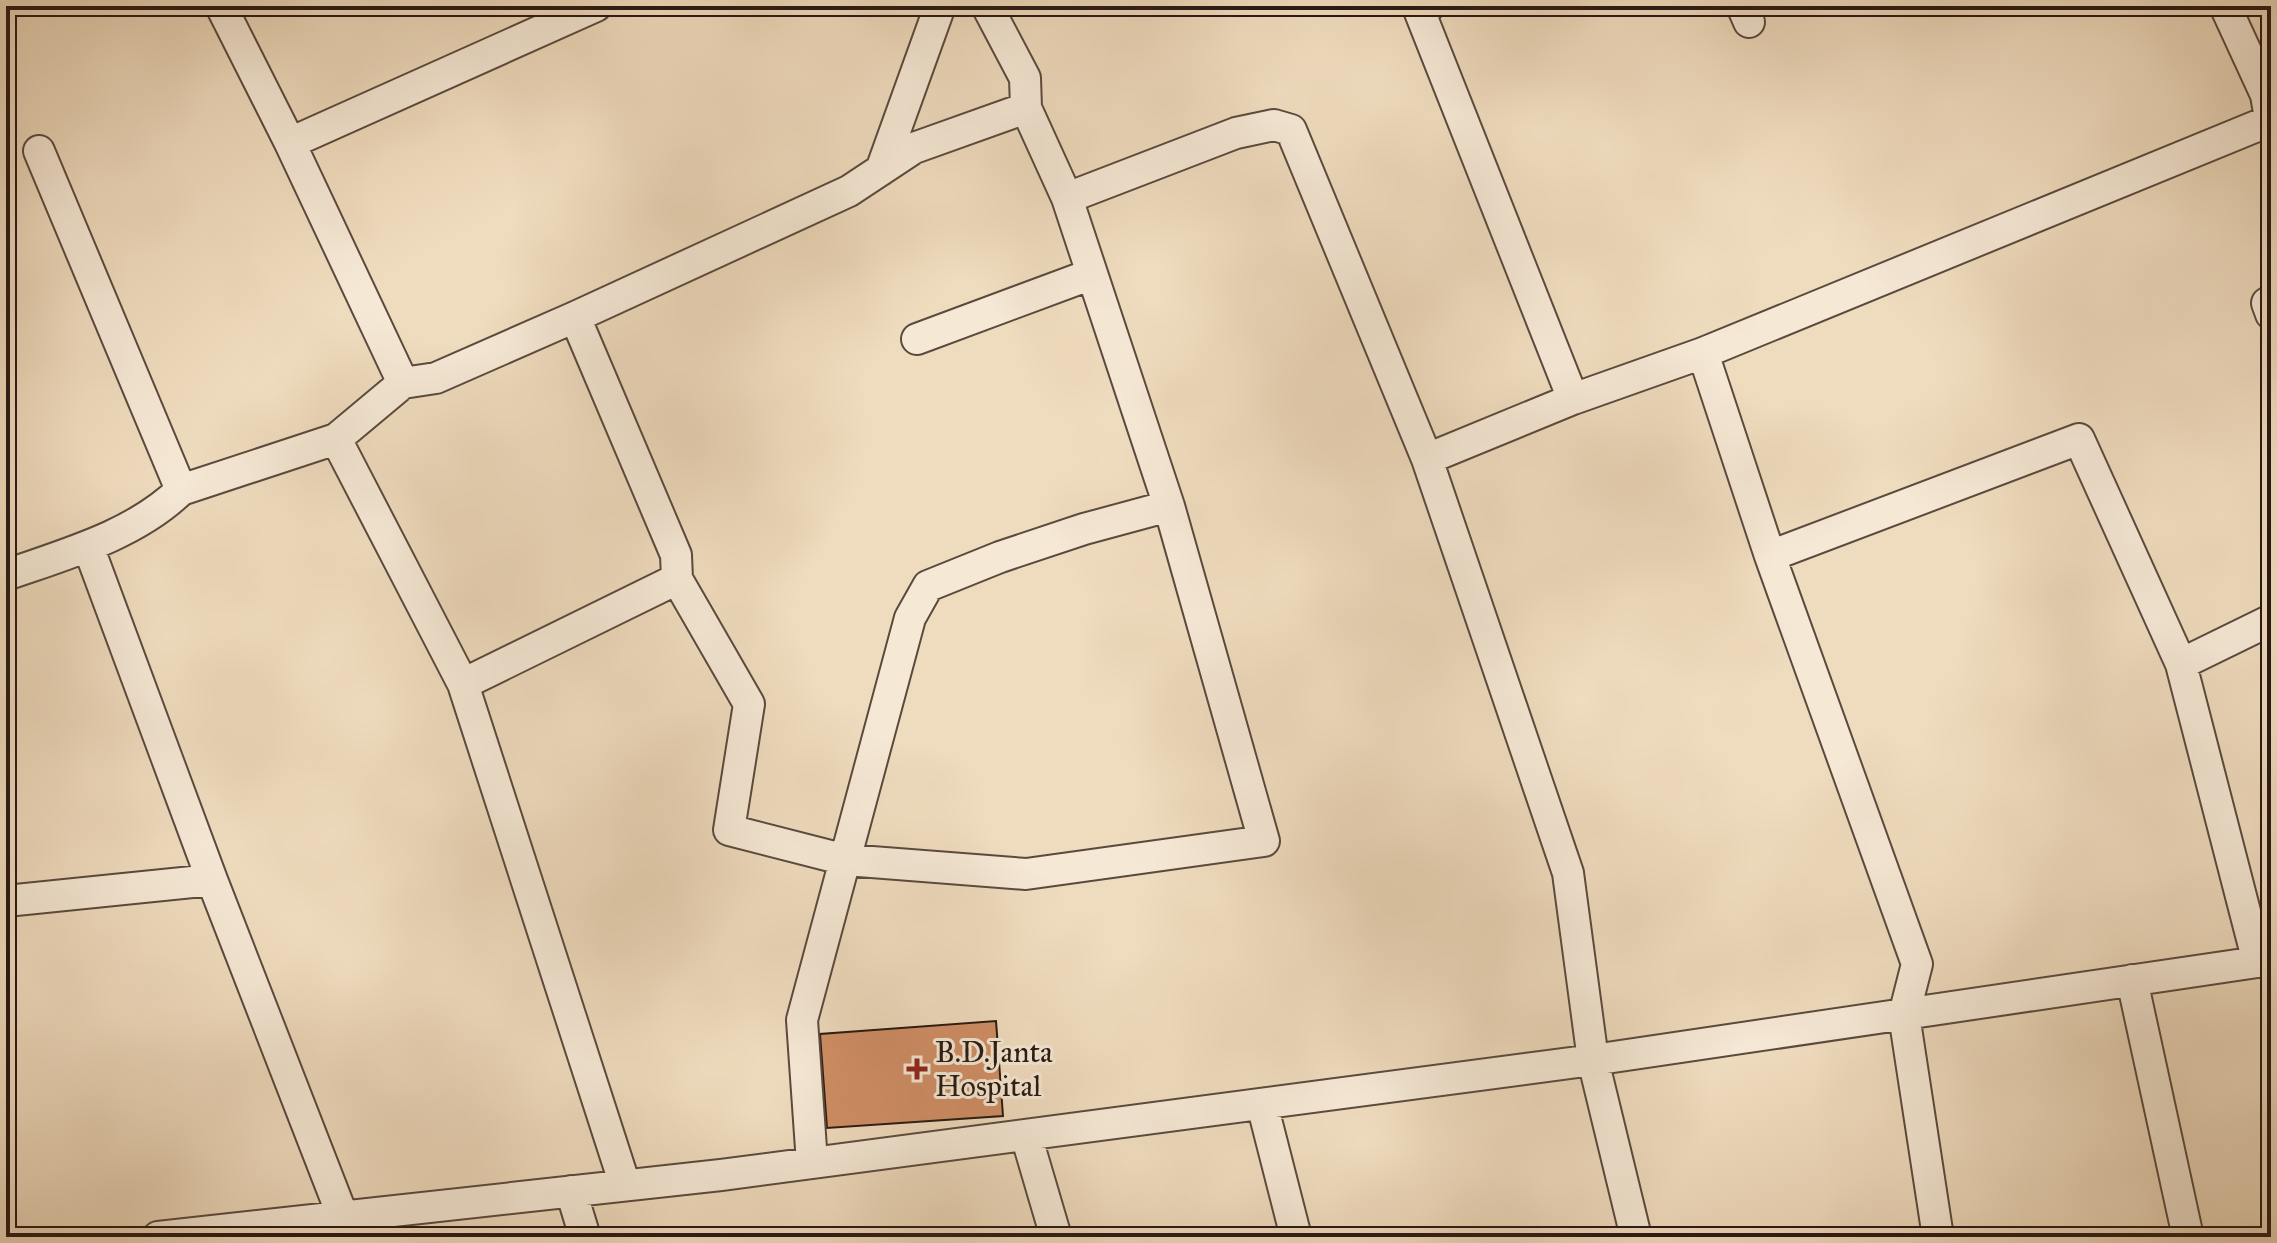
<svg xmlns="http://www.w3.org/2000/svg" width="2277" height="1243" viewBox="0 0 2277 1243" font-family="'IM FELL Great Primer',serif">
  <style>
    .building { fill: #d08e65; stroke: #281913; stroke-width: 2 }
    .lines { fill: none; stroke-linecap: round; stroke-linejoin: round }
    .minor-casing { stroke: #5a4a3e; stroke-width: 34 }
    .minor { stroke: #f5e8d5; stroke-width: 30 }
    .poi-dot { fill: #8f2418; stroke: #f5e8d5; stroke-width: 3 }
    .labels { text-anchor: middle; stroke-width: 6; stroke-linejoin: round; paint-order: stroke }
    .poi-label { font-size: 30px; fill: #281913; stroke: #f5e8d5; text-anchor: start }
  </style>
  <rect width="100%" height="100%" fill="#efdbbe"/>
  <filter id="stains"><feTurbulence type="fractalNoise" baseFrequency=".0025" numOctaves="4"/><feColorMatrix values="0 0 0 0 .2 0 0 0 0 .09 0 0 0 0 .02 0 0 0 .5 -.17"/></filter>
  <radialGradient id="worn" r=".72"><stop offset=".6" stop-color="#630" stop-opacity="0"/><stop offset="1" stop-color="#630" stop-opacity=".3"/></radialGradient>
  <path class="building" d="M996,1021L1003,1116L827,1128L820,1034Z"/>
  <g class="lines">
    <g class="minor-casing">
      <path id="minor" d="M221,6L290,143L403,383
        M1429,6L1419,10L1573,399
        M1742,6L1749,22
        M2225,6L2266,95L2271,124
        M290,143L596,6
        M39,151L181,490
        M881,170L940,6
        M1067,198L1236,133L1274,125L1291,130L1427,459L1568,873L1593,1060L1636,1237
        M2271,301L2267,303L2271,314
        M575,317L676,555L677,579L749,704L729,830L846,860L1026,874L1264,841L1169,506L1067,198L1026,108L1025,78L987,6
        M917,339L1092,274
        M1703,353L1770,556L1917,964L1904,1015L1938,1237
        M336,439L463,684L625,1185
        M1427,459L1573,399L1703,353L2269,121
        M88,546L212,880L343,1217
        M1770,556L2079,439L2181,664
        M6,575C66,554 135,535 181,490L336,439L403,383L436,378L575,317L849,191L914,148L1026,108
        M463,684L677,579
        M6,901L212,880
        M2258,962L2181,664L2271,620
        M2132,980L2188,1237
        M1262,1104L1296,1237
        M1026,1135L1056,1237
        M812,1163L802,1020L910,618L928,586L1000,557L1084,529L1169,506
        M571,1191L585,1237
        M158,1237L721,1175L1593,1060L2271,960"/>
    </g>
    <use href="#minor" class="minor"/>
  </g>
  <path class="poi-dot" d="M913 1057h8v8h8v8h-8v8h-8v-8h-8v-8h8z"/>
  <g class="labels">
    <g class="poi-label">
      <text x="935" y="1062">B.D.Janta<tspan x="935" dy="34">Hospital</tspan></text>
    </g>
  </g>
  <rect width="2277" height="1243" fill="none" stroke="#efdbbe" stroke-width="32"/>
  <rect x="8" y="8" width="2261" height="1227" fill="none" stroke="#281913" stroke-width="4"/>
  <rect x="16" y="16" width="2245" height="1211" fill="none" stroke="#281913" stroke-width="2"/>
  <rect width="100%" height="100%" filter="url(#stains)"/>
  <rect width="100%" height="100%" fill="url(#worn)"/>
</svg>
